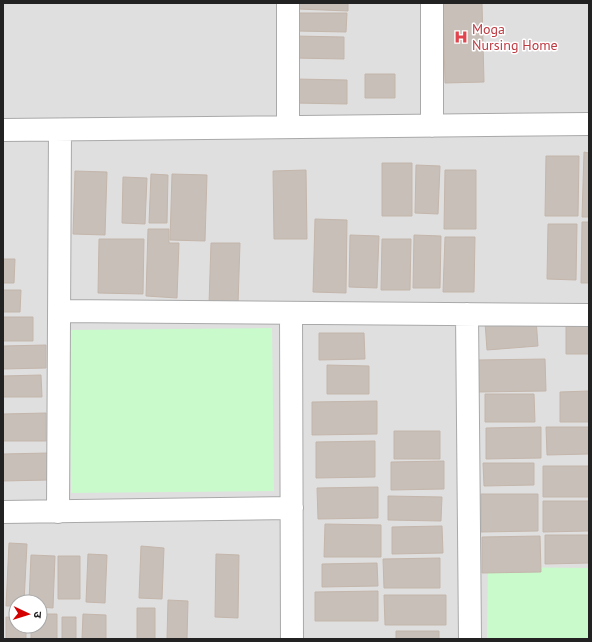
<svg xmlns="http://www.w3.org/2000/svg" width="592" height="642" viewBox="0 0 592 642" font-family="'PT Sans','Noto Sans Devanagari',sans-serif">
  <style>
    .residential { fill: #e0dfdf; fill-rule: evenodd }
    .park { fill: #c8facc }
    .building { fill: #c7bfb8; stroke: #c4b6ab }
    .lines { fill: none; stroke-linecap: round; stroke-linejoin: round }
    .minor-casing { stroke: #a9a9a9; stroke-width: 24 }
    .minor { stroke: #fff; stroke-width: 22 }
    .labels { text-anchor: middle; stroke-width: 3; stroke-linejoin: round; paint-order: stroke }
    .health-label { font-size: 14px; fill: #be3a42; stroke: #fff; text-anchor: start }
  </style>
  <rect width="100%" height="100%" fill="#f2efe9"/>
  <path class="residential" d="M3,3H589V639H3ZM16,602H40V626H16Z"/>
  <path class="park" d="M272,328L274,491L71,493L69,330Z
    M488,567L589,568V639H487Z"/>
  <path class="building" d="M298,3H348V11L298,9Z
    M443,3H482L484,82L445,83Z
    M298,13H347L346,32L297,31Z
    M294,36L344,37V59L294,58Z
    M365,74H395V98H365Z
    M295,79L347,80V104L295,103Z
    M584,152L589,153V217H582Z
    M546,156H579L578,216H545Z
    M382,163H412V216H382Z
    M416,165L440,166L438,214L415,213Z
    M306,170L307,239H274L273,171Z
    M445,170H476V229H444Z
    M75,171L107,172L105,235L73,234Z
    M151,174L168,175L167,223H149Z
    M172,174L207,175L205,241L170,240Z
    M123,177L147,178L145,224L122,223Z
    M315,219L347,220L346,293L313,292Z
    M582,222H589V283H581Z
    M548,224H577L576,280L547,279Z
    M148,229H169V243H179L177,298L146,296Z
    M350,235L379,236L377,288L349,287Z
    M414,235L441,236L440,288H413Z
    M445,237H475L474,292H443Z
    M99,239H144L143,294L98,293Z
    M382,239H411L410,290H381Z
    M211,243H240L238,305L209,304Z
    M3,259H15L14,283H3Z
    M3,290H21L20,312H3Z
    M3,317H33V341H3Z
    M536,319L538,346L487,350L485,322Z
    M566,323H589V354H566Z
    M319,333H364L365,359L319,360Z
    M46,345V368L3,369V346Z
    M545,359L546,391L478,392L477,360Z
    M327,365L369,366V394H327Z
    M41,375L42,397H3V376Z
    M589,391V422H560V392Z
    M485,394H534L535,422H485Z
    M377,401V434L312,435V402Z
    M46,413V441H3V414Z
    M541,427V458L486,459V428Z
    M546,427H589V454L547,455Z
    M394,431H440V459H394Z
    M375,441V477L316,478V442Z
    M48,453L49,480L3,481V454Z
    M444,461V489L391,490V462Z
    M483,463H534V485L484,486Z
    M543,466H589V497H543Z
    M378,487V518L318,519L317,488Z
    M481,494H538V531L481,532Z
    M388,496L442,497L441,521L388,520Z
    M543,501H589V531L543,532Z
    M325,524L381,525V557H324Z
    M442,526L443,553L392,554V527Z
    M545,535H589V563L545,564Z
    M540,536L541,572L482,573V537Z
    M9,543L27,544L24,602H16V606H6Z
    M141,546L164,548L162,599L139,598Z
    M88,554L107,555L105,603L86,602Z
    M216,554L239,555L238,618L215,617Z
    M31,555L55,556L53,608L40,607V602H29Z
    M58,556H80V599H58Z
    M440,558V588H384L383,559Z
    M377,563L378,586L322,587V564Z
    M378,591V621H315V592Z
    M384,595H446V625H385Z
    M168,600L188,601L187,639H167Z
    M137,608H155V639H137Z
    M40,614H57V639H31V626H40Z
    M83,614L106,615V639H82Z
    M6,617L16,618V626H26V639H6Z
    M62,617H76V639H62Z
    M396,631H439V639H396Z"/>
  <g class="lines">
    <g class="minor-casing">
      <path id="minor" d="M288,3V127
        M432,3V126
        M3,130L589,124
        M59,311L589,315
        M291,313L292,639
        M467,314L470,639
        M3,512L292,508
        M58,512L60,130"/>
    </g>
    <use href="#minor" class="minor"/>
  </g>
  <defs>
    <g id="hospital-bare" transform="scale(1.08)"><path d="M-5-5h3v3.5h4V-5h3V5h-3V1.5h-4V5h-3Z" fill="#e0444e" stroke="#fff" stroke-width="2.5" paint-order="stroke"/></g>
  </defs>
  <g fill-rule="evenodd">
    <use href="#hospital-bare" x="461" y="37"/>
  </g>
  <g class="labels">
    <g class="health-label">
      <text x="472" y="34">Moga<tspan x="472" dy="16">Nursing Home</tspan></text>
    </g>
  </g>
  <rect width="592" height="642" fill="none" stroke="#222222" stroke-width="8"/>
  <g transform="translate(28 614) rotate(94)"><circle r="19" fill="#ffffff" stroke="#a7a7a7"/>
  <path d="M0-3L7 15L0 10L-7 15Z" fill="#d40000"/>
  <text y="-6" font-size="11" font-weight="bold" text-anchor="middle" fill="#222222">उ</text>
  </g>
</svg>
